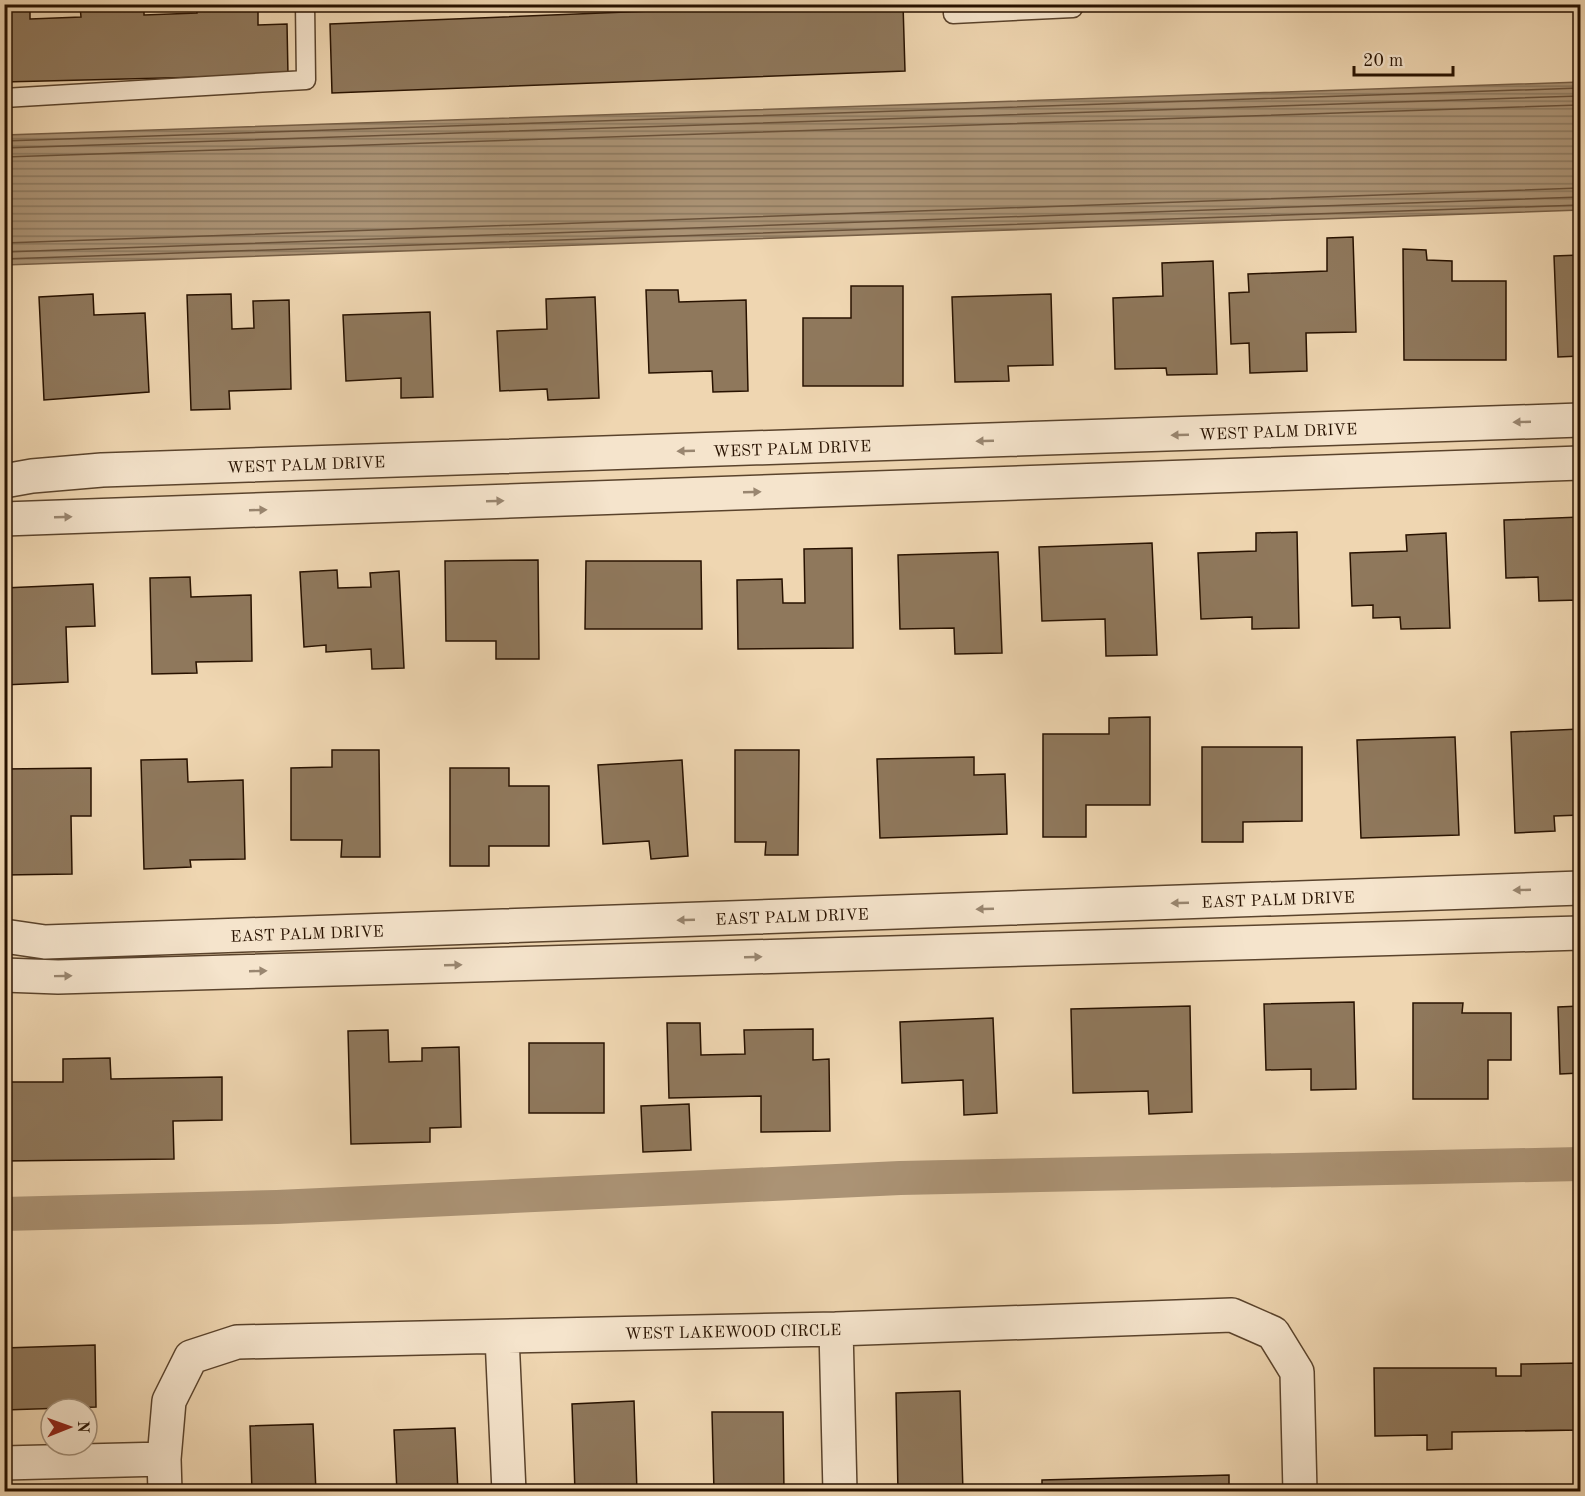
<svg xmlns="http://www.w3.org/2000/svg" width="1585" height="1496" viewBox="0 0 1585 1496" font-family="'Old Standard TT',serif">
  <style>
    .water { fill: url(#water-rules); stroke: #775f46; stroke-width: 1.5 }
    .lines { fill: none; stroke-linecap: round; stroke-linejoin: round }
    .shore { stroke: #6a523a; stroke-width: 1.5 }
    .canal { stroke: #ab9375; stroke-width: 34 }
    .building { fill: #8f785c; stroke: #281200; stroke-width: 1.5 }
    .service-casing { stroke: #5a432c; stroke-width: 21 }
    .minor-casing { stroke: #5a432c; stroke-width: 36 }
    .service { stroke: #f5e4cc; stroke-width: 18 }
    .minor { stroke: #f5e4cc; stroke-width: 33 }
    .oneway { fill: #998670 }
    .labels { text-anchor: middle; stroke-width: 4.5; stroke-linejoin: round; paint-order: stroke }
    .street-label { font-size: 16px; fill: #281200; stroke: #f5e4cc }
  </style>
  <defs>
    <pattern id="water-rules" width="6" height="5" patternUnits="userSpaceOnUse" patternTransform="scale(1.5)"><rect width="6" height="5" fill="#ab9375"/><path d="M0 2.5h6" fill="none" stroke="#8b775e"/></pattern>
  </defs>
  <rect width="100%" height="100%" fill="#efd6b1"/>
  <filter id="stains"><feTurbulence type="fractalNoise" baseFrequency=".00333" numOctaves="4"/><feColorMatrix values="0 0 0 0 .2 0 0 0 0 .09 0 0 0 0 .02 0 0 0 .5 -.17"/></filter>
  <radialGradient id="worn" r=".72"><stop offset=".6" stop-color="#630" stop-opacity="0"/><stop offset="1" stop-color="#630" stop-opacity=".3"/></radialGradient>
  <path class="water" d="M1580,82V210L5,265V135Z"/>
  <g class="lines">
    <path class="shore" d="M4,141L1580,88
      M4,148L1580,96
      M4,157L1580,105
      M4,243L1580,188
      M4,252L1580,197
      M4,259L1580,205"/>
    <path class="canal" d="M4,1214L277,1207L900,1178L1580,1164"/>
  </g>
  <path class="building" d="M144,4V15L197,13L196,4H258V25L287,24L288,75L4,82V8L30,7V19L81,17L80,6Z
    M828,4H903L905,71L332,93L330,24Z
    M1353,237L1356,332L1306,333L1307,371L1250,373L1249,343L1231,344L1229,293L1249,292L1248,274L1327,271V238Z
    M1403,249L1426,250L1427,260L1452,261V281H1506V360H1404Z
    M1580,255V356L1558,357L1554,256Z
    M1213,261L1217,374L1167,375L1166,368L1115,369L1113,298L1163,296L1162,263Z
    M851,286H903V386H803V318H851Z
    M646,290H678L679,302L746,300L748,391L713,392L712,371L649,373Z
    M93,294L94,315L145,313L149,392L44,400L39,297Z
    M231,294L232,329L254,328L253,301L289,300L291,389L229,391L230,409L191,410L187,295Z
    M1051,294L1053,365L1008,366L1009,381L955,382L952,297Z
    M595,297L599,398L548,400L547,389L500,391L497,331L547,329L546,299Z
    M430,312L433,397L401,398V378L346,381L343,315Z
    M1580,517V600L1539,601L1538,577L1506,578L1504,520Z
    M1297,532L1299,628L1252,629V617L1201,619L1198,553L1256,551V533Z
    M1446,533L1450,628L1401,629L1400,617L1373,618V605L1352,606L1350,553L1407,551L1406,535Z
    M1152,543L1157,655L1106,656L1105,619L1042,621L1039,547Z
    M852,548L853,648L738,649L737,580L782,579L783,603H805L804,549Z
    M998,552L1002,653L955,654L954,628L900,629L898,555Z
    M538,560L539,659H496V641H446L445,561Z
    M586,561H701L702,629H585Z
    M337,570L338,588L371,587L370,573L399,571L404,668L372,669L371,649L326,652V645L304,647L300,572Z
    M190,577L191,597L251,595L252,661L196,662L197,673L152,674L150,578Z
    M93,584L95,626L66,627L68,682L4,685V588Z
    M1150,717V805H1086V837H1043V734H1109V718Z
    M1580,729V815L1554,816L1555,831L1515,833L1511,732Z
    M1455,737L1459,835L1361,838L1357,740Z
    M1202,747H1302V821L1243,822V842H1202Z
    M332,750H379L380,857H341L342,840H291V768L332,767Z
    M735,750H799L798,855H765L766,842H735Z
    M974,757V775L1005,774L1007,834L880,838L877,759Z
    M187,759L188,782L243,780L245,859L190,860L191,867L144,869L141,760Z
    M682,760L688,856L651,859L649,841L603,844L598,765Z
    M91,768V816H71L72,874L4,875V769Z
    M450,768H509V786H549V846H489V866H450Z
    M1354,1002L1356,1089L1311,1090V1069L1266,1070L1264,1004Z
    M1413,1003H1463L1462,1013H1511V1060H1488V1099H1413Z
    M1190,1006L1192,1112L1149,1114L1148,1091L1073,1093L1071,1009Z
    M1580,1006V1073L1560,1074L1558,1007Z
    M993,1018L997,1113L964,1115L963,1080L902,1083L900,1022Z
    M667,1023H700L701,1055L745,1054L744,1030L813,1029V1060L829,1059L830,1131L761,1132V1096L669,1098Z
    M388,1030L389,1062L422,1061V1048L459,1047L461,1127L430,1128V1142L351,1144L348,1031Z
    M529,1043H604V1113H529Z
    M110,1058L111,1079L222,1077V1120L173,1121L174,1159L4,1161V1082H63V1059Z
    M689,1104L691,1150L643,1152L641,1106Z
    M95,1345L96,1407L4,1410V1348Z
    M1580,1363V1430L1452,1432V1449L1427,1450V1435L1375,1436L1374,1368H1496V1376H1521V1364Z
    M960,1391L963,1492H898L896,1393Z
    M634,1401L637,1492H575L572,1404Z
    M712,1412H783L784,1492H714Z
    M313,1424L316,1492H252L250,1426Z
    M455,1428L458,1492H397L394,1430Z
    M1229,1475V1492H1042V1480Z"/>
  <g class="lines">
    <g class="service-casing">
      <path id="service" d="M953,4V14L1073,8V4
        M4,98L306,80L305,4"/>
    </g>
    <g class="minor-casing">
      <path id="minor" d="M4,481L32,476L102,470L1580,420
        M4,519L1580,463
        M4,936L45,942L1580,888
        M4,975L58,977L1580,933
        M836,1329L840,1492
        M502,1337L509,1492
        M4,1463L164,1459
        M165,1492L164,1459L169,1401L191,1357L237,1342L836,1329L1232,1315L1273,1333L1297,1372L1300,1492"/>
    </g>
    <use href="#service" class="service"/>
    <use href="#minor" class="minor"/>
  </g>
  <defs><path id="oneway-solid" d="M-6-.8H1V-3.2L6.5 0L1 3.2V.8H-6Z" transform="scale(1.5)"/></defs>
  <g class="oneway">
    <use href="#oneway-solid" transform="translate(1522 422) rotate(178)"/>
    <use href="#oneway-solid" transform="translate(1180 435) rotate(178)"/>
    <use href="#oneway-solid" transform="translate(985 441) rotate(178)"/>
    <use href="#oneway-solid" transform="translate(686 451) rotate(178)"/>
    <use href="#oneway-solid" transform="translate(752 492) rotate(-2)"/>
    <use href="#oneway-solid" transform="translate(495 501) rotate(-2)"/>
    <use href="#oneway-solid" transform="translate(258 510) rotate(-2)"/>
    <use href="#oneway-solid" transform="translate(63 517) rotate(-2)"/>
    <use href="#oneway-solid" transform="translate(1522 890) rotate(178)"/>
    <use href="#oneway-solid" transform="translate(1180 903) rotate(178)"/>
    <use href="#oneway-solid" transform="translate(985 909) rotate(178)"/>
    <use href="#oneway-solid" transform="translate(686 920) rotate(178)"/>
    <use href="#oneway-solid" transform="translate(753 957) rotate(-2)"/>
    <use href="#oneway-solid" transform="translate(453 965) rotate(-2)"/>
    <use href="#oneway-solid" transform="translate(258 971) rotate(-2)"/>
    <use href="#oneway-solid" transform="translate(63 976) rotate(-1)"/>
  </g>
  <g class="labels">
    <g class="street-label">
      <text transform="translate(1278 431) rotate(-2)" y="6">WEST PALM DRIVE</text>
      <text transform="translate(792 448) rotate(-2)" y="6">WEST PALM DRIVE</text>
      <text transform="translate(306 464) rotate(-2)" y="6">WEST PALM DRIVE</text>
      <text transform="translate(1278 899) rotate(-2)" y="6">EAST PALM DRIVE</text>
      <text transform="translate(792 916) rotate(-2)" y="6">EAST PALM DRIVE</text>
      <text transform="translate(307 933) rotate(-2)" y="6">EAST PALM DRIVE</text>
      <text transform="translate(733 1331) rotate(-1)" y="6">WEST LAKEWOOD CIRCLE</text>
    </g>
  </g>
  <rect width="1585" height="1496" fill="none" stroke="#efd6b1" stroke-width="24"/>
  <rect x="6" y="6" width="1573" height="1484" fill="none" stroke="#281200" stroke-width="3"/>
  <rect x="12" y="12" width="1561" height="1472" fill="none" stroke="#281200" stroke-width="1.5"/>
  <g transform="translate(69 1427) rotate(89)"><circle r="28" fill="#f5e4cc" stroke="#a3907a" stroke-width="1.5"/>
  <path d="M0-4.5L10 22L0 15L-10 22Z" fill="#8f2418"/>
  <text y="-9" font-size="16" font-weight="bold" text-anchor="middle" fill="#281200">N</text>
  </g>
  <path d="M1354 66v9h99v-9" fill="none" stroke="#281200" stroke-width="3"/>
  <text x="1363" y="66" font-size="18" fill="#281200" stroke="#f5e4cc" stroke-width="4.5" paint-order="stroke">20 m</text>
  <rect width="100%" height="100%" filter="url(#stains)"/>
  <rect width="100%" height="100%" fill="url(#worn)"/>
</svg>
